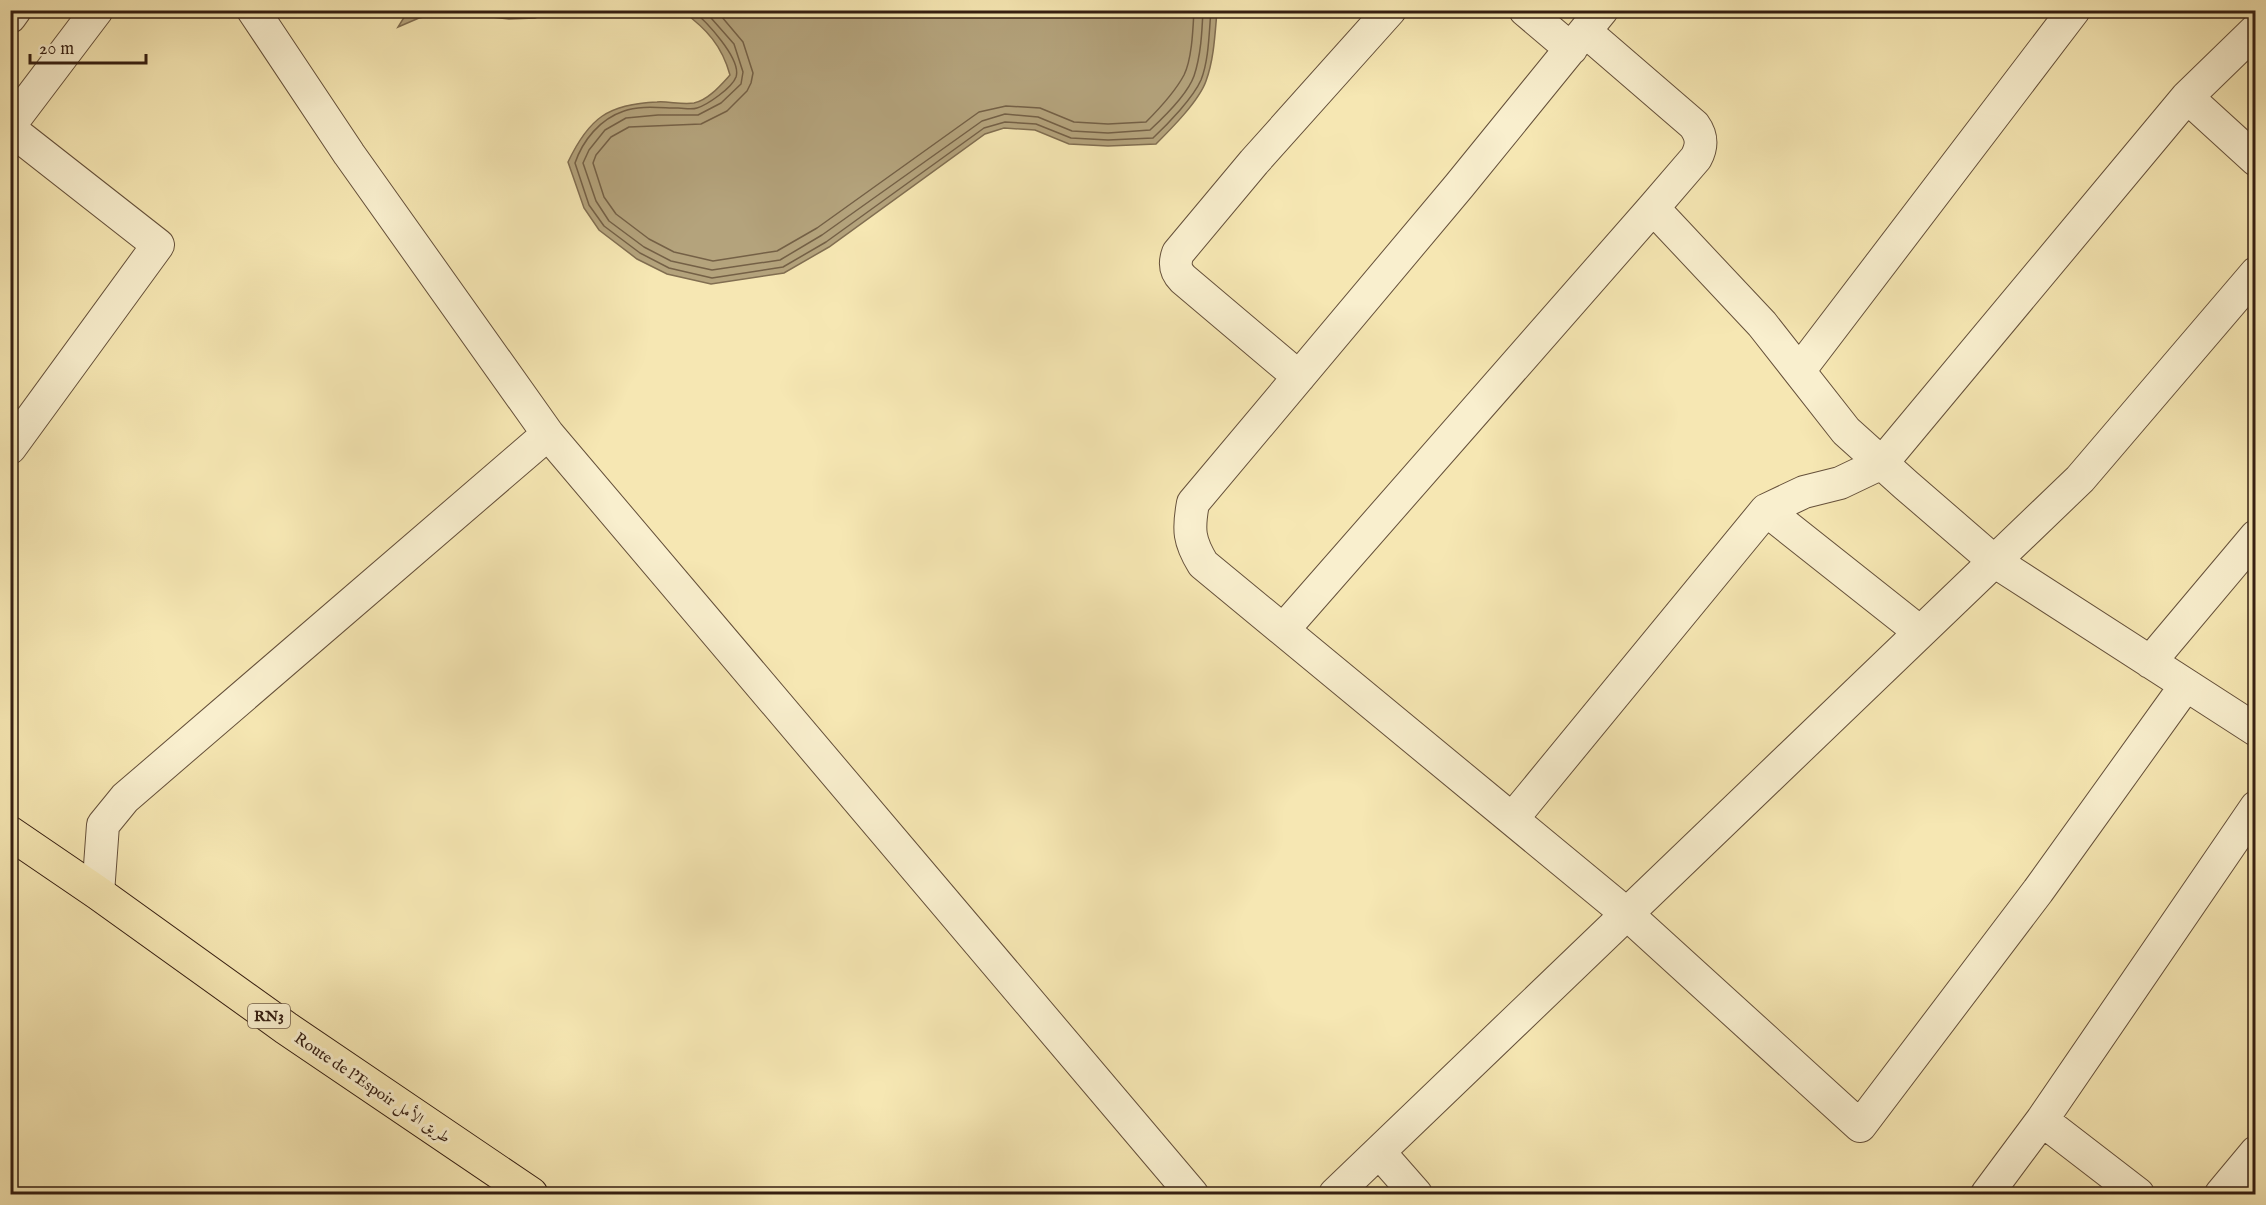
<svg xmlns="http://www.w3.org/2000/svg" width="2266" height="1205" viewBox="0 0 2266 1205" font-family="'IM FELL English',Amiri,serif">
  <style>
    .water { fill: #b4a37c; stroke: #816e51; stroke-width: 1.5 }
    .lines { fill: none; stroke-linecap: round; stroke-linejoin: round }
    .shore { stroke: #746046; stroke-width: 1.5 }
    .minor-casing { stroke: #65503a; stroke-width: 34 }
    .trunk-casing { stroke: #351e11; stroke-width: 35 }
    .minor { stroke: #f9efce; stroke-width: 32 }
    .trunk { stroke: #f6e7b3; stroke-width: 33 }
    .labels { text-anchor: middle; stroke-width: 6; stroke-linejoin: round; paint-order: stroke }
    .shield { fill: #f9efce; stroke: #705d4a; stroke-width: 1.5 }
    .shield-label { font-size: 15px; font-weight: bold; fill: #351e11 }
    .street-label { font-size: 16px; fill: #351e11; stroke: #f9efce }
  </style>
  <rect width="100%" height="100%" fill="#f6e7b3"/>
  <filter id="stains"><feTurbulence type="fractalNoise" baseFrequency=".00333" numOctaves="4"/><feColorMatrix values="0 0 0 0 .2 0 0 0 0 .09 0 0 0 0 .02 0 0 0 .5 -.17"/></filter>
  <radialGradient id="worn" r=".72"><stop offset=".6" stop-color="#630" stop-opacity="0"/><stop offset="1" stop-color="#630" stop-opacity=".3"/></radialGradient>
  <path class="water" d="M408,11V10L552,11L535,18L509,19L449,12L419,18L398,27Z
    M682,11H1217C1215,34 1214,59 1206,81C1199,101 1171,129 1156,144L1108,146L1069,144L1035,130L1004,128L985,134L829,247L784,273L711,284L667,274L637,259L599,230L584,208L568,162C589,118 608,104 657,102C668,101 682,105 694,103C708,100 720,86 730,75C722,46 707,29 682,11Z"/>
  <g class="lines">
    <path class="shore" d="M692,10C705,20 742,59 736,77C732,88 707,105 697,108C691,110 684,108 678,108C662,108 639,105 624,111C600,119 583,140 575,163L589,205L604,226L640,253L669,268L712,278L783,267L826,242L984,128L1005,122L1036,124L1071,138L1108,140L1153,138C1168,124 1193,98 1201,80C1209,60 1209,32 1211,10
      M704,10L734,44L743,72L741,84L721,103L698,115H658L626,118L605,130L589,150L583,163L596,201L609,221L644,247L671,261L712,270L780,260L822,235L982,121L1005,114L1038,117L1072,131L1108,133L1150,130C1163,118 1188,93 1194,76C1201,55 1202,32 1203,10
      M716,10L743,42L753,73L751,83L747,91L727,111L701,124L629,127L611,137L596,155L593,163L604,197L616,214L649,239L674,252L713,261L777,251L817,228L979,112L1006,106L1040,108L1074,122L1108,124L1146,122C1160,108 1175,92 1184,75C1192,59 1193,29 1194,10"/>
    <g class="minor-casing">
      <path id="minor" d="M1525,10L1571,49
        M1602,10L1459,186L1193,503C1188,530 1189,541 1203,564L1627,914L1860,1126L2038,891L2186,685
        M10,17L15,10
        M2187,97L2256,160
        M10,125L97,10
        M10,129L158,245L10,448
        M1653,208L1762,324L1846,431L1906,485L1994,561L2256,730
        M1799,371L2074,10
        M1299,377L1183,279C1175,271 1174,264 1178,253L1254,162L1390,10
        M548,434L1192,1194
        M1766,510L1920,632
        M1283,630L1653,208L1696,158C1703,145 1702,136 1694,125L1585,31
        M2150,662L2256,536
        M1513,818L1766,510L1804,492L1840,483L1882,463L2187,97L2256,30
        M98,893L103,825L125,798L548,434L349,154L253,10
        M2042,1120L2138,1194
        M1380,1153L1416,1194
        M1335,1194L2080,479L2256,273
        M1987,1194L2042,1120L2256,807
        M2221,1194L2256,1152"/>
    </g>
    <g class="trunk-casing">
      <path id="trunk" d="M10,833L98,893L286,1028L531,1194"/>
    </g>
    <use href="#minor" class="minor"/>
    <use href="#trunk" class="trunk"/>
  </g>
  <g class="labels">
    <rect class="shield" x="248" y="1004" width="42" height="24" rx="4.5"/>
    <g class="shield-label">
      <text x="269" y="1021">RN3</text>
    </g>
    <g class="street-label">
      <text transform="translate(373 1087) rotate(34)" y="6">Route de l’Espoir طريق الأمل</text>
    </g>
  </g>
  <rect width="2266" height="1205" fill="none" stroke="#f6e7b3" stroke-width="36"/>
  <rect x="12" y="12" width="2242" height="1181" fill="none" stroke="#351e11" stroke-width="3"/>
  <rect x="18" y="18" width="2230" height="1169" fill="none" stroke="#351e11" stroke-width="1.5"/>
  <path d="M30 54v9h116v-9" fill="none" stroke="#351e11" stroke-width="3"/>
  <text x="39" y="54" font-size="18" fill="#351e11" stroke="#f9efce" stroke-width="4.5" paint-order="stroke">20 m</text>
  <rect width="100%" height="100%" filter="url(#stains)"/>
  <rect width="100%" height="100%" fill="url(#worn)"/>
</svg>
